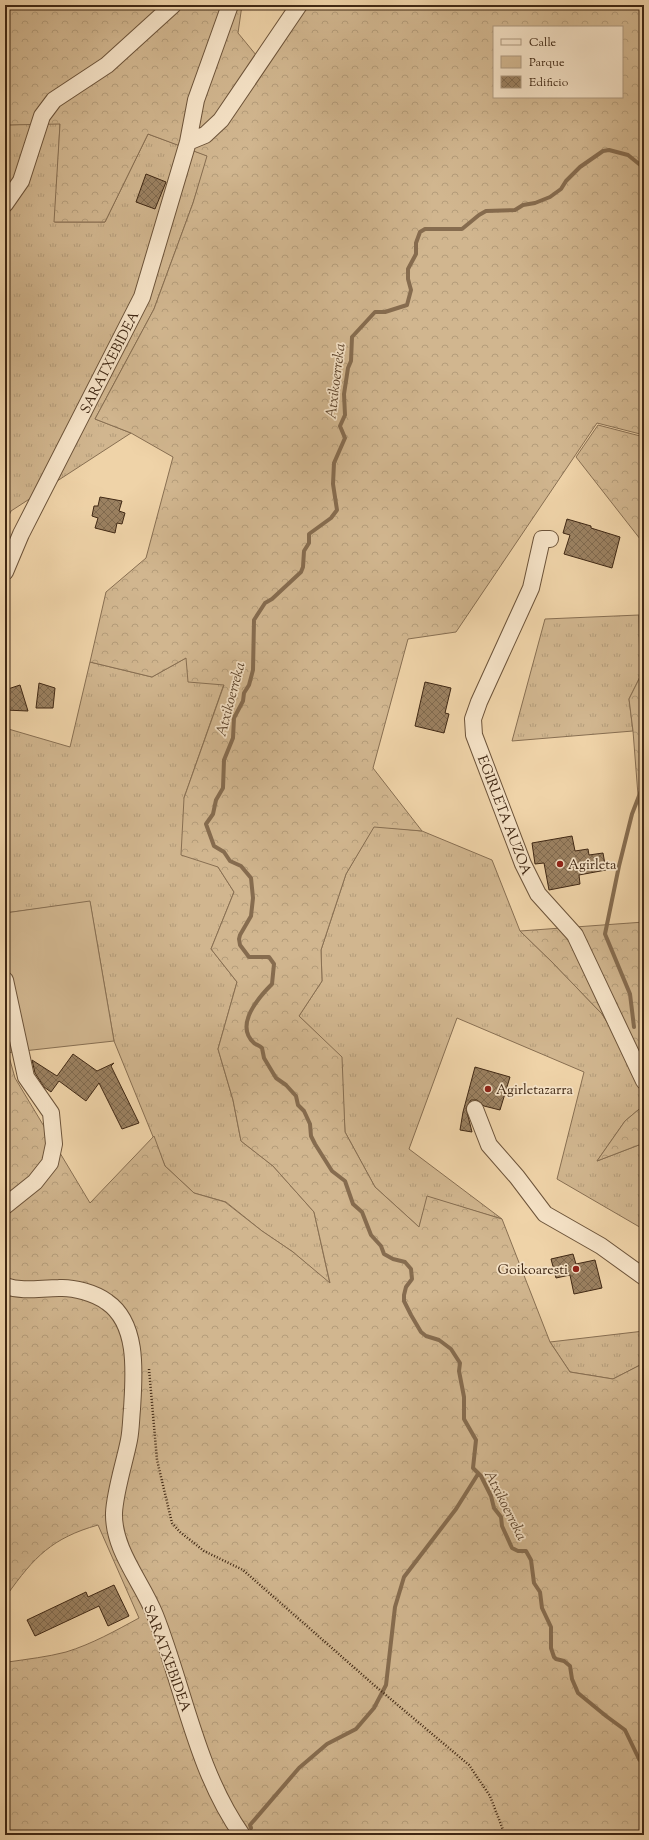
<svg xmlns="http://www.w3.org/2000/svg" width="649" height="1840" viewBox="0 0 649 1840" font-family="'Sorts Mill Goudy',serif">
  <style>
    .grass { fill: url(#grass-tufts); stroke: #886f52 }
    .forest { fill: url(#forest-crowns); stroke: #886f52; fill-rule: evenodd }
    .green { fill: #d1b68f; stroke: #886f52 }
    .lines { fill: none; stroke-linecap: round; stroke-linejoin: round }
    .stream { stroke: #866c4f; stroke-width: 4 }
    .building { fill: url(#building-cross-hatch); stroke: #402814 }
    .minor-casing { stroke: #6c5339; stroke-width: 18 }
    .path { stroke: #402814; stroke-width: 2.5; stroke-dasharray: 1 2; stroke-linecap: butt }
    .minor { stroke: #f5e2c6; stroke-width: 16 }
    .poi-dot { fill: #8f2418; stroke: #f5e2c6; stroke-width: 1.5 }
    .labels { text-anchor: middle; stroke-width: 3.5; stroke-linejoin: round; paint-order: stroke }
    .street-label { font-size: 14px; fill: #402814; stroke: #f5e2c6 }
    .poi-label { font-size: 14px; fill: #402814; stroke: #f5e2c6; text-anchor: start }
    .water-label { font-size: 15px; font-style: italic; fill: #5d442c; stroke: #f5e2c6 }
  </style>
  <defs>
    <pattern id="grass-tufts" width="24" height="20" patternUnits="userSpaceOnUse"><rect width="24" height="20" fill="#d1b68f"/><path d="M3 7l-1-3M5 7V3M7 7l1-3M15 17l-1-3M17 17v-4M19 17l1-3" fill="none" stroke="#b49c7a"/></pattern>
    <pattern id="forest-crowns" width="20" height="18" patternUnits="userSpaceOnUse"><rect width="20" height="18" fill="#d1b68f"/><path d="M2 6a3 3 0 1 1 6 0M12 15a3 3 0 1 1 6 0" fill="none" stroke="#b49c7a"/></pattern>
    <pattern id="building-cross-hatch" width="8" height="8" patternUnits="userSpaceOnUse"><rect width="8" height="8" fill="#9b8161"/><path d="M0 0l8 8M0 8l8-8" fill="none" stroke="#806a4f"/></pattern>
  </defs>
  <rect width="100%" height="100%" fill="#efd3a8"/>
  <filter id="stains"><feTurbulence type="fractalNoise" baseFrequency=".005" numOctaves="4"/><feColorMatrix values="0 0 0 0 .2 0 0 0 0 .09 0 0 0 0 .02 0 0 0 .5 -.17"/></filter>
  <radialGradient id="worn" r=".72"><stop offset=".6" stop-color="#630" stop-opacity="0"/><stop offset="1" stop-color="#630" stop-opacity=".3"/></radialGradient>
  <path class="grass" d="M60,123L55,222H105L148,134L208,156L193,203L154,309L95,419L131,433L11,511L5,524V125Z
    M639,615L640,677L629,699L633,731L512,741L545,619Z
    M186,658L224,684L184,798L218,867L234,892L211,949L237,982L218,1049L233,1100L241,1141L273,1166L314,1212L330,1284L293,1252L262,1231L226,1202L194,1193L165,1166L114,1041L90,902L5,913V728L70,747L90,662L152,677Z
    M374,826L422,831L492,860L520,931L552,962L602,1014L644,1081V1105L625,1121L597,1161L644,1143L643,1229L557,1179L584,1072L457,1018L409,1149L502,1219L428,1197L419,1227L375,1187L345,1132L341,1057L299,1016L322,981L321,950L346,874Z
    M644,1331V1363L613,1379L570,1372L550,1342Z"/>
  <path class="forest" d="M5,5H242L238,33L261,61L306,5H644V435L597,423L456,632L408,639L373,768L422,831L374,827L346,874L321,950L322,981L299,1016L342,1057L345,1132L375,1187L419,1227L427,1196L502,1219L550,1342L570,1372L613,1379L644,1363V1835H5V1053H8L15,1078L90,1203L154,1136L165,1166L194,1193L225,1202L262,1231L293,1252L330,1283L314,1212L273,1166L241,1141L233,1100L218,1049L237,982L211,949L234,892L218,867L181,855L184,798L224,685L188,682L186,658L152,677L90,662L106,592L146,558L173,457L131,433L95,419L154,309L193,203L207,156L148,134L105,222H54L60,124L5,125ZM494,27H622V97H494ZM98,1525L139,1618C115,1631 92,1644 66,1652C47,1657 28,1659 8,1662L7,1595C34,1557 52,1538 98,1525Z
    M598,425L644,437V544L576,457Z
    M644,614V872L633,731L629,699L640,677L639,615Z
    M644,922V1081L602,1014L552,962L520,931Z
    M644,1105V1143L597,1161L625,1121Z"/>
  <path class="green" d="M90,901L114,1041L5,1053V913Z"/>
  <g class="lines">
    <path class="stream" d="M644,168L628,155L609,150L603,151L580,167L566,181L561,189L550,197L535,203L523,205L515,210L486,211L479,215L462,229H425L420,232L416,243V254L408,269V279L411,290L407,305L385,312H375L352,337L351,361L348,368L344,394L345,415L340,426L345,438L334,463L333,484L337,510L331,518L309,534V543L304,551L303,567L301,572L272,599L265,603L254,620L253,670L249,685L244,693L243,701L234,718L233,738L224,760L223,788L216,800L213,814L206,824L214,846L224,852L230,861L241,866L251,878L253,898L251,916L240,935L239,939L240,945L249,957H269L274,964L272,984C259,997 234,1025 254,1043C256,1045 259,1045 262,1048L264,1058L276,1078L286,1085L296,1096L298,1105L304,1111L310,1124L311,1136L315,1144L332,1171L345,1181L353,1204L362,1212L371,1235L381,1246L384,1254L393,1259L405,1262L411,1269L412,1279L406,1287L404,1295V1301L411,1315L421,1332L426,1336L439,1340L451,1349L460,1363L459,1371L464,1397V1419L476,1440L473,1468L481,1476L491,1496L494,1508L501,1517L502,1526L512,1548L518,1551H526L531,1560L534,1583L540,1592L542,1608L551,1627V1648L554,1657L556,1659L564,1661L570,1666L572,1679L578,1693L606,1716L625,1730L639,1759L644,1765
      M634,1027L630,994L605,934L619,866L632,814L644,783
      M251,1828L250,1825L299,1768L327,1744L356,1729L374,1708L386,1685L395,1607L404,1577L456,1509L478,1474"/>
  </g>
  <path class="building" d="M146,174L166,182L155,209L136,202Z
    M100,497L122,501L119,511L125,513L122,524L117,523L115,533L95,528L98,518L92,516L94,506H98Z
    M567,519L591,526V528L620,537L612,568L564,554L570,535L563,533Z
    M425,682L451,688L445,713L449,714L444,733L415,726Z
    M39,683L55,688L53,708H36Z
    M20,685L28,711L5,710V690Z
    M572,836L575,851L588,849L589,855L603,853L606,870L579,875L580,884L549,890L544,863L535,864L532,843Z
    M73,1054L97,1071L114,1063L111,1066L139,1123L122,1129L99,1083L86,1101L59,1081L51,1092L44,1087L35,1073L32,1060L57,1076Z
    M475,1067L510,1077L500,1110L484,1106L477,1100H471L466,1108L472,1132L460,1130L463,1112Z
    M573,1254L576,1264L595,1260L602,1288L574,1294L570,1275L556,1278L551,1259Z
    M114,1585L129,1616L108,1626L99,1606L35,1636L27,1620L86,1592L88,1597Z"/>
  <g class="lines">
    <g class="minor-casing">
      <path id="minor" d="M188,142L205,135L221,120L299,5
        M5,204L21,181L42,116L54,100L107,65L173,5
        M550,539H542L531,588L479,702L473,719L474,735L523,864L538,894L575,935L644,1081
        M5,572L21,534L142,297L188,142L196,100L230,5
        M5,980L26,1077L51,1113L54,1144L50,1163L35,1182L5,1206
        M475,1109L489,1145L517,1177L545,1214L601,1246L644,1277
        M5,1286C23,1292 40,1288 59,1288C73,1287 95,1293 107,1302C139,1324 134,1375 132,1409C131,1419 131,1430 129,1440C125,1461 115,1491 114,1513C113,1550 142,1582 155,1615C184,1688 196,1770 242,1835"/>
    </g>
    <path class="path" d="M149,1369L157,1460L172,1523L180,1532L204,1551L243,1570L374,1685L469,1765L490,1796L505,1835"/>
    <use href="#minor" class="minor"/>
  </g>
  <g class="poi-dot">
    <circle cx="560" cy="864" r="4"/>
    <circle cx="488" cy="1089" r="4"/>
    <circle cx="576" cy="1269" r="4"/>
  </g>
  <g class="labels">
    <g class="street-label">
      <text transform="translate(109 362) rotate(-63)" y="5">SARATXEBIDEA</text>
      <text transform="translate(505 815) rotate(69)" y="5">EGIRLETA AUZOA</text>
      <text transform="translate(168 1658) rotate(70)" y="5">SARATXEBIDEA</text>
    </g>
    <g class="poi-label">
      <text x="568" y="869">Agirleta</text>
      <text x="496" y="1094">Agirletazarra</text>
      <text x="568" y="1274" text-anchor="end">Goikoaresti</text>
    </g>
    <g class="water-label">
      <text transform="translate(335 381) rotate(-83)" y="5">Atxikoerreka</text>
      <text transform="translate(230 699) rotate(-75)" y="5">Atxikoerreka</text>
      <text transform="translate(506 1505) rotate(63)" y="5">Atxikoerreka</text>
    </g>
  </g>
  <rect width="649" height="1840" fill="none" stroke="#efd3a8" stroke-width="20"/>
  <rect x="6" y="6" width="637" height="1828" fill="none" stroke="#402814" stroke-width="2"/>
  <rect x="10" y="10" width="629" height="1820" fill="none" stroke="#402814"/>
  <rect x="493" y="26" width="130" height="72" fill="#f5e2c6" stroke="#ad987f"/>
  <rect x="501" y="39" width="20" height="6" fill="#f5e2c6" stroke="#ad987f"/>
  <text x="529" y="46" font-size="12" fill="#402814">Calle</text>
  <rect x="501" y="56" width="20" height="12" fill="#d1b68f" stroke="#ad987f"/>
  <text x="529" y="66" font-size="12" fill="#402814">Parque</text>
  <rect x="501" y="76" width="20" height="12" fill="url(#building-cross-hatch)" stroke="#ad987f"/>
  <text x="529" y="86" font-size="12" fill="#402814">Edificio</text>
  <rect width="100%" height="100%" filter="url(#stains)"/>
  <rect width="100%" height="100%" fill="url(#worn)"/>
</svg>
